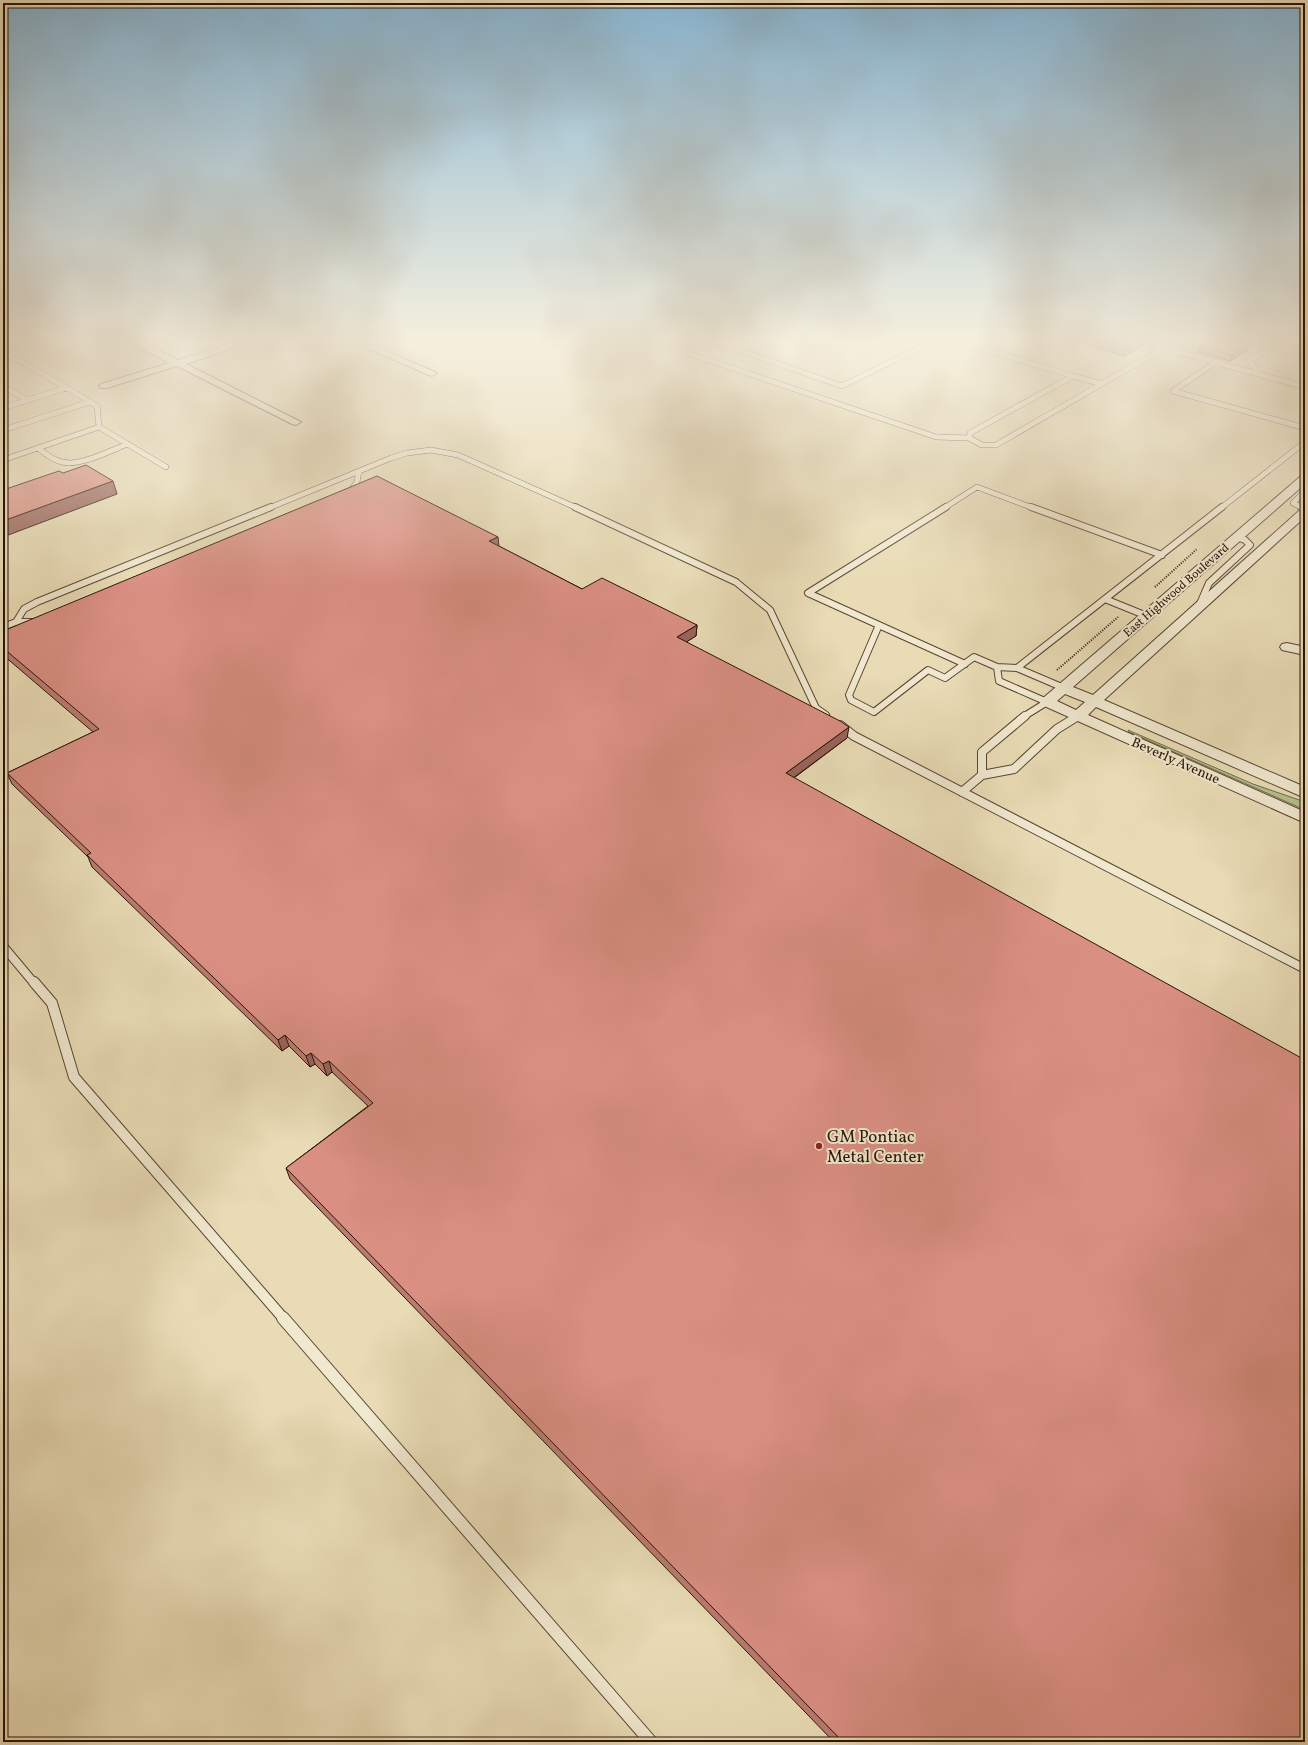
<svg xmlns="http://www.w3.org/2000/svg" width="1308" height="1745" viewBox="0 0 1308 1745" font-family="Vollkorn,serif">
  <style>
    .green { fill: #b4c18f; stroke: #6f6a4a }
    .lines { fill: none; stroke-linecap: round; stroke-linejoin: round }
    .service-far4-casing { stroke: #5a4531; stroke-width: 6 }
    .service-far3-casing { stroke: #5a4531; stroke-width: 8 }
    .service-far2-casing { stroke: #5a4531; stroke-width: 10 }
    .service-far1-casing { stroke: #5a4531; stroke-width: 12 }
    .service-casing { stroke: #5a4531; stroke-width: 14 }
    .minor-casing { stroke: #5a4531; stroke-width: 2 }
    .path { stroke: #2a1305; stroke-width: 2; stroke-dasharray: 1 1.5; stroke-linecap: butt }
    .service-far4 { stroke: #f0e8cf; stroke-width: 5 }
    .service-far3 { stroke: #f0e8cf; stroke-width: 6 }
    .service-far2 { stroke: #f0e8cf; stroke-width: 8 }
    .service-far1 { stroke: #f0e8cf; stroke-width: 10 }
    .service { stroke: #f0e8cf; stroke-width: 12 }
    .minor { fill: #f0e8cf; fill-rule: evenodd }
    .wall { fill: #bb7b71; stroke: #2a1305 }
    .shaded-wall { fill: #99645c; stroke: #2a1305 }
    .building { fill: #da8f83; stroke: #2a1305 }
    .poi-dot { fill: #8f2418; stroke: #f0e8cf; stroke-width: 1.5 }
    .labels { text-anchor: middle; stroke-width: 4; stroke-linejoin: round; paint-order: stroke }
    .far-street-label { font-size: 12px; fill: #2a1305; stroke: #f0e8cf }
    .street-label { font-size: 14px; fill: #2a1305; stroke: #f0e8cf }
    .near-poi-label { font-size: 17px; fill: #2a1305; stroke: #f0e8cf; text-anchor: start }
  </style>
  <rect width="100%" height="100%" fill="#e8dbb5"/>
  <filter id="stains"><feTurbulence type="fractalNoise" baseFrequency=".005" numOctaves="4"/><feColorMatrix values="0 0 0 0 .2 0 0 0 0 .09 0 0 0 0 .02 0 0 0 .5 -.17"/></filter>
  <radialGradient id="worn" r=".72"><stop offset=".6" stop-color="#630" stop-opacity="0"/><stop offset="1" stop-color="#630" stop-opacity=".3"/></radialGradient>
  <path class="green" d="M1128,730L1253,784L1305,802V810L1129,732Z"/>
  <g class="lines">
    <g class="service-far4-casing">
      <path id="service-far4" d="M662,342L664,345L936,437L969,438
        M716,342L842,386L931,342
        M961,342L1073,376
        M1151,342L1167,346
        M1261,342L1305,354
        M1273,345L1250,360L1258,374L1305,387
        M1164,348L1258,374
        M3,353L26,364L97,406L99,427L3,460
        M1216,362L1173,391L1305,428
        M1102,384L1073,376L970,433L969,438L982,445H996L1174,342
        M3,386L27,400
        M3,408L66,388
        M99,427L166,467
        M3,430L90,402
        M38,448C45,454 53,460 62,462C80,467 111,450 128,444
        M349,493L357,482L359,471
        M269,508L391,458L407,453L431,450L458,455L577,508
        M944,508L977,487L1033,508
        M1221,508L1305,442
        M1303,508L1293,503L1305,491"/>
    </g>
    <g class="service-far3-casing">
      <path id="service-far3" d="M575,507L736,582L770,610L816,708L826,715
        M946,507L808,593L965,664
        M1031,507L1162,555
        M1301,507L1305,509
        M1105,599L1147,616
        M1199,606L1209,583L1250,545L1245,540L1237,537
        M34,622H16L24,609L37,602L271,507
        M879,625L849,695L851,700L874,712L928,670L945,678L974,657L997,667L1017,668L1064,688
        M3,627L16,622
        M997,667L999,681L1047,702
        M1017,668L1222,507
        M1023,717L1047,702
        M1076,717L1078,716"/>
    </g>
    <g class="service-far2-casing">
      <path id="service-far2" d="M840,725L854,736L1305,969
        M982,775V752L1025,716
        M962,792L982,775L1014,769L1057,729L1078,716
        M3,946L34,983"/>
    </g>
    <g class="service-far1-casing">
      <path id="service-far1" d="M34,982L52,1003L74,1077L284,1319"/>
    </g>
    <g class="service-casing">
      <path id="service" d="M283,1318L651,1742"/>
    </g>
    <g class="minor-casing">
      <path id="minor" d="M130,342H142L178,360L235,342H250L186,364L301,422L296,425L292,424L177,366L107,388H101L99,386L101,384L169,363Z
        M353,342H366L437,373L432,376L429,375Z
        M1305,475V484L1073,687L1093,695L1301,509L1305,508V517L1104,700L1305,787V798L1096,707L1088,715L1305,812V823L1042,705L1040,702L1042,699L1301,476ZM1065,694L1085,702L1076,710L1057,701Z
        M1287,643L1305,647V655L1282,650L1280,647L1282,644Z"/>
    </g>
    <path class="path" d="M1155,587L1197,549
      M1057,670L1118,617"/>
    <use href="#service-far4" class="service-far4"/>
    <use href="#service-far3" class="service-far3"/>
    <use href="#service-far2" class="service-far2"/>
    <use href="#service-far1" class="service-far1"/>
    <use href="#service" class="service"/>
    <use href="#minor" class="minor"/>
  </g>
  <path class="wall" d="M1087,342H1144L1143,345L1124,356L1086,345Z
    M1249,344L1247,350L1230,361L1198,352L1200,346Z
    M499,546L582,589L697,625L696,636L686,642L847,738L794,778L1305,1742H834L290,1179L286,1168L368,1106L332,1072L327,1076L315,1064L310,1067L289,1046L282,1051L92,867L88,857L12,784L7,773L93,732L3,655V631Z"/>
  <path class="shaded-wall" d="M1135,342H1144L1143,345L1124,356L1127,347Z
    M1249,344L1247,350L1230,361L1232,355Z
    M113,481L117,494L3,537V521Z
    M498,537L499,547L489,541Z
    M697,625L696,636L677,648V637Z
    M849,727L847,738L785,784L786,773Z
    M285,1035L289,1046L282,1051L278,1040Z
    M311,1053L315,1064L310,1067L306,1056Z
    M329,1061L332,1072L327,1076L323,1064Z"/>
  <path class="building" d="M1109,342H1135L1127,347Z
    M1207,342H1243L1249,344L1232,355L1200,346Z
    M86,465L113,481L3,521V490L59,471L63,473Z
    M377,476L498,537L489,541L582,589L602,578L697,625L677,637L840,721L849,727L786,773L1305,1060V1742H843L286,1168L373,1103L329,1061L323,1064L311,1053L306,1056L285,1035L278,1040L87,855L91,853L7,773L99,729L3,648V631Z"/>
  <linearGradient id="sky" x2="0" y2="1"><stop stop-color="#88b6d3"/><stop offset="0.58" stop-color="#f5efde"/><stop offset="1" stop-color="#f5efde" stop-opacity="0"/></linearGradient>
  <rect width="1308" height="586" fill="url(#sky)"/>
  <circle class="poi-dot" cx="819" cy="1146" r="4"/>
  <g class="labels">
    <g class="far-street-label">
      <text transform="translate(1176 590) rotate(-41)" y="4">East Highwood Boulevard</text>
    </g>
    <g class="street-label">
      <text transform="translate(1176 760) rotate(24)" y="5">Beverly Avenue</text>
    </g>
    <g class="near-poi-label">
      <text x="827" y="1142">GM Pontiac<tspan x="827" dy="20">Metal Center</tspan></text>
    </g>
  </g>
  <rect width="1308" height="1745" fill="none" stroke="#e8dbb5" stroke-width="16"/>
  <rect x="4" y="4" width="1300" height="1737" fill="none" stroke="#2a1305" stroke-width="2"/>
  <rect x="8" y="8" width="1292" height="1729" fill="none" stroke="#2a1305"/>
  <rect width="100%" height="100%" filter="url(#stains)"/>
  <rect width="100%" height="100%" fill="url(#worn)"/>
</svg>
